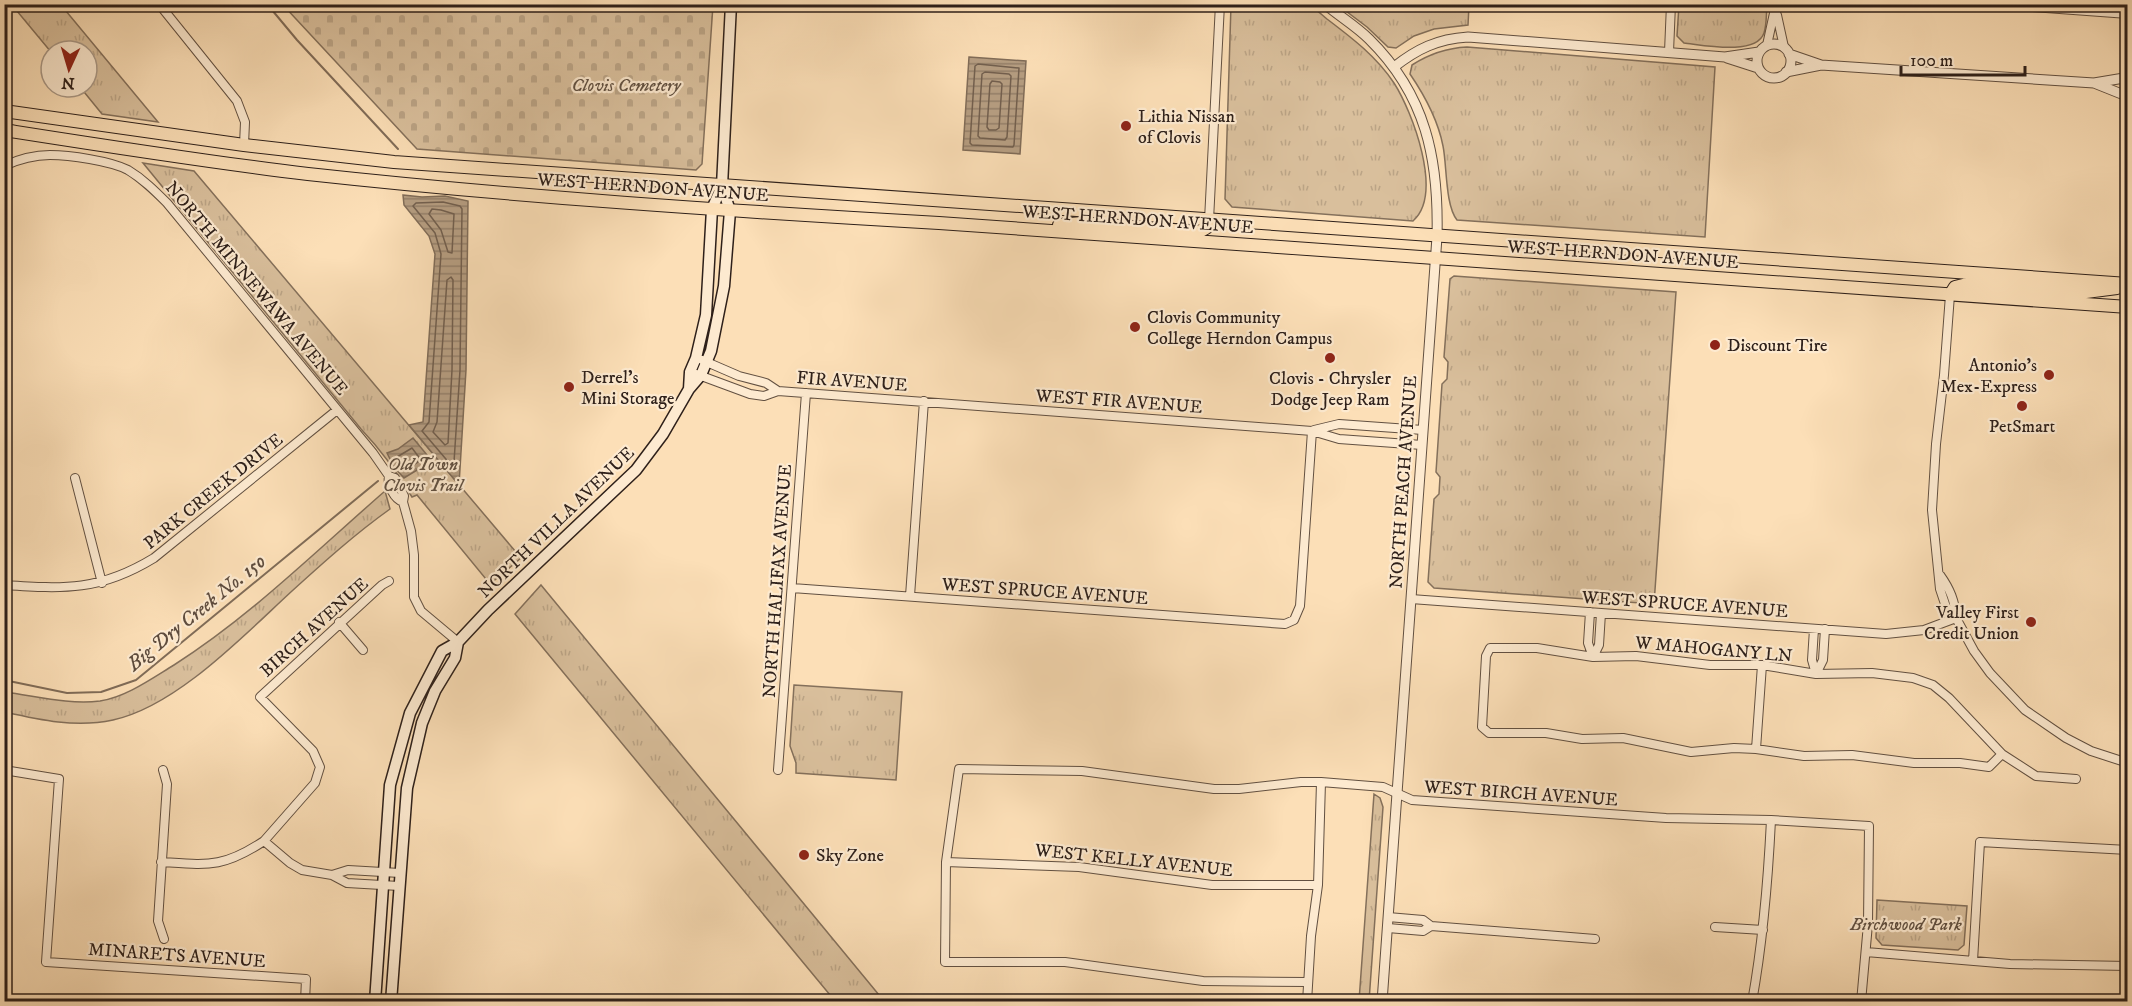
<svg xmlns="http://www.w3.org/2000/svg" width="2132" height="1006" viewBox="0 0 2132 1006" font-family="'IM FELL DW Pica',serif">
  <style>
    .grass { fill: url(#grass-tufts); stroke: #84705b; stroke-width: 1.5 }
    .cemetery { fill: url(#cemetery-stones); stroke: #84705b; stroke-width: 1.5 }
    .water { fill: url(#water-rules); stroke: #806c58; stroke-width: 1.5 }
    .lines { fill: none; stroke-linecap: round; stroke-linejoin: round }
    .shore { stroke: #725f4e; stroke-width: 1.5 }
    .stream { stroke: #806c58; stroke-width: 2 }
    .minor-casing { stroke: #625041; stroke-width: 10 }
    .tertiary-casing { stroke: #625041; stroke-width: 11 }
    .secondary-casing { stroke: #2e201a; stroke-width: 13 }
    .primary-casing { stroke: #2e201a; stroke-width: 14 }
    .minor { stroke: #fdead0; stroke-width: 8 }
    .tertiary { stroke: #fdead0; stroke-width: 9 }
    .secondary { stroke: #fdead0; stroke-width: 10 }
    .primary { stroke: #fcdfb7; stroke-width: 12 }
    .poi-dot { fill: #8f2418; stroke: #fdead0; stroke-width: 2 }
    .labels { text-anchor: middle; stroke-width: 4.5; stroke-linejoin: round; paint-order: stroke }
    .park-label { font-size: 18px; font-style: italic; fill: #615041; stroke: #fdead0 }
    .poi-label { font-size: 18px; fill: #2e201a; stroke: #fdead0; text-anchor: start }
    .street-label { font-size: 18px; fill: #2e201a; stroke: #fdead0 }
    .water-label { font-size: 20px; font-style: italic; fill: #5e4c3e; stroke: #fdead0 }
  </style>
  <defs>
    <pattern id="grass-tufts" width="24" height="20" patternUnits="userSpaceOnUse" patternTransform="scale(1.5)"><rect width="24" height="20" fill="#d9bf9c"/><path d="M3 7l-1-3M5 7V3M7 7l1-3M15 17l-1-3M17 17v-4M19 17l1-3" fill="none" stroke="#bba486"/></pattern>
    <pattern id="cemetery-stones" width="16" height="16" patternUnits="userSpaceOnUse" patternTransform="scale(1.5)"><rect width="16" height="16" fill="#d9bf9c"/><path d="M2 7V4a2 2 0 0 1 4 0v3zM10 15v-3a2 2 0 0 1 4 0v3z" fill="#bba486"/></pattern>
    <pattern id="water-rules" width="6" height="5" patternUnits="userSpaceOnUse" patternTransform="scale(1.5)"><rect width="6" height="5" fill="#b69e82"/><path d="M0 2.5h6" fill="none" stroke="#94806a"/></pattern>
  </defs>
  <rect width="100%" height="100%" fill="#fcdfb7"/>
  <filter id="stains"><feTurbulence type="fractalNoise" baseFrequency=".00333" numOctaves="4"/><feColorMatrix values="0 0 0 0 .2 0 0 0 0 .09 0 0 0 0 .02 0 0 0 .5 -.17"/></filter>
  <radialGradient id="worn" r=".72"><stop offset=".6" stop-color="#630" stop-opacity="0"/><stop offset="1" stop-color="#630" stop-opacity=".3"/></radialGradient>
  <path class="grass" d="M12,5H61L158,122L102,114L80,87H87V51L51,52Z
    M1231,5C1244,4 1301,2 1309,5C1315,8 1322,15 1327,19C1352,38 1376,56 1394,83C1412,111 1444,194 1413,221L1232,207L1225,199Z
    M1338,5H1469L1468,25L1434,29L1414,36L1396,48L1388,47L1367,27Z
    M1679,5H1767C1766,14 1767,24 1764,33C1756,56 1703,45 1684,43L1677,36Z
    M1467,47L1715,67L1705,237L1457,220C1445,205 1447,165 1443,146C1438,120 1425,96 1410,74L1412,65C1429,54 1447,48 1467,47Z
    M143,163L194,171L521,558L490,584L417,495L412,497C397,472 381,450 361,429Z
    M1454,276L1676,292L1654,604L1434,588L1428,582L1434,499L1439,494L1440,477L1436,472L1442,384L1447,379L1448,362L1444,357L1450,279Z
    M385,491L390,509C355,534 324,562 292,591C244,635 177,706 113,720C76,728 40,720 5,712V692C36,696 69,705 100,701C126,697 151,679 174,665C251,616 316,551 385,491Z
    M541,585L884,1001H835L515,614Z
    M794,685L902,692L896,780L796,773V763L790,746Z
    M1374,794L1380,798L1383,807L1369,1001H1359Z
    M1877,900L1967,906L1964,945L1958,950L1882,945L1876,938Z"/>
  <path class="cemetery" d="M283,5H713L702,164L696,170L417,149Z"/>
  <path class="water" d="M969,57L1026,61L1020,154L963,150Z
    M403,195L422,197L445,196L468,201L466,370L459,485L409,425L423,422L435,254L429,236L404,205Z
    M413,438L432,461L404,478L394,467L387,453L398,449Z"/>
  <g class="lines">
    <path class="shore" d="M978,64L1019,68L1014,145L1013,147L972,145L970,143L975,66Z
      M985,72L1009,74L1011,76L1007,137L1005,140L980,138L978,136L982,74Z
      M992,81L1000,82L1002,84L999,128L996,130H989L987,127L990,84Z
      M443,202L460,206L462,209L460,370L454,462L451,465L422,431L429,422L441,254L435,233L413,206L416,203Z
      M432,209L441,210L454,214L452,253L448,252L441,230L429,214Z
      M451,277L453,280L452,370L448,443L445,445L433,432L437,422L447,280Z
      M412,448L421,460L405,470L399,463L397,457Z"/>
    <path class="stream" d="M267,4L297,40L398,149
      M4,680L67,693L101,692L136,680L378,481"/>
    <g class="minor-casing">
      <path id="minor" d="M159,4L237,101L245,122L244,145
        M1992,4L2128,14
        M1777,15L1784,47
        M1767,45L1776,4
        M1669,52L1671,4
        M4,166C19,159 34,155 50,155C69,155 111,161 128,170C143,179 155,191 167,203L373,453L389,476L395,478L404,496L403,502L411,531L414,555V597L421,611L458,642
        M1209,220L1220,4
        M1950,295L1944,375L1936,444L1932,510L1940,589L1946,607L1956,618L1974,651L1990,673L2025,710L2066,738L2091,751L2128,763
        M702,360L739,376L766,383L778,391
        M696,374L750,394L764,396L778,391L1312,431L1339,439L1422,445
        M1314,430L1339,424L1423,430
        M389,476C387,485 394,499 403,502
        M75,478L102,583
        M1940,575C1950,589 1955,601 1956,618
        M4,585C65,589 100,591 154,558L337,410
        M792,588L1285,624L1294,620L1300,606L1312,431
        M910,596L924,401
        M1411,599L1886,634L1924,630L1956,618
        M1590,612L1588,643L1593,657L1599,645L1601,613
        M339,622L363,650
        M1814,629L1812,660L1816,674L1823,660L1825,629
        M1756,749L1762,665
        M2002,754L1949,698L1933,685L1913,678L1872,673L1816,674L1762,665H1710L1636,656L1593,657L1537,648H1490L1486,656L1482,727L1489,733H1546L1582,739L1623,738L1691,752L1734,748L1756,749L1804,756L1852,755L1914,763H1960L1989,767L2002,754L2036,776L2076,779
        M4,770L59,779L46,962L306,979L305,1002
        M163,770L167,784L158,921L164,939
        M778,770L806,393
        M264,841L315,783L320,767L313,751L260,697L382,585L389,581
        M161,862C209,865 223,868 264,841L290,863L302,870L332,875L347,883L399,886
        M946,862L1079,867L1212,885H1318
        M332,875L348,870L400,873
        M1388,917L1423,920L1431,926
        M1715,927L1763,930
        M1388,928L1423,931L1431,926L1595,939
        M1866,952L2010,964L2128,966
        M1973,961L1980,842L2128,850
        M1308,982L1203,981L1065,962H945L946,862L959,769L1082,771L1214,789H1239L1301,782H1321L1383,787L1412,800L1666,818L1771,820L1869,826L1868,924L1861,1002
        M1307,1002L1311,936L1318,885L1321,782
        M1752,1002C1763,941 1768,881 1771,820"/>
    </g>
    <g class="tertiary-casing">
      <path id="tertiary" d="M1325,4C1339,16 1356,26 1369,39C1426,95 1439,159 1437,237L1382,1002
        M1757 61a17 17 0 1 1 34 0a17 17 0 1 1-34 0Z
        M1789,54L1821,65
        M1727,58L1758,68
        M1394,67C1417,49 1437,39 1468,37L1725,57L1759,52
        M1786,72L1821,65L2094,83L2124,78
        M2094,83L2124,95"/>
    </g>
    <g class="secondary-casing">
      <path id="secondary" d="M689,389L690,372L696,358L706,315L712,209L722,186
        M375,1002L390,785L410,713L442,651L458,642L488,610L636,470L663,434L689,389L701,375L711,351L724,286L730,211L722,186L731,4
        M391,1002L407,788L422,723L435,691L455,658L458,642"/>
    </g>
    <g class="primary-casing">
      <path id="primary" d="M4,111L244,145L394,162L2128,284
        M4,130C106,146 207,162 308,174C518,197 729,211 939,223L2128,307
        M1059,225L1082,223L1199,232L1206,228L1209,220
        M1950,295L1955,287L1967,284L2086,292L2117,288"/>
    </g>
    <use href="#minor" class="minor"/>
    <use href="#tertiary" class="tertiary"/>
    <use href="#secondary" class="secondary"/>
    <use href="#primary" class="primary"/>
  </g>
  <g class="poi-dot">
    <circle cx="1126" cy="126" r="6"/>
    <circle cx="1135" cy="327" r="6"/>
    <circle cx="1715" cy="345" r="6"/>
    <circle cx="1330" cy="358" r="6"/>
    <circle cx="2049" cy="375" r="6"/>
    <circle cx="569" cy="387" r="6"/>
    <circle cx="2022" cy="406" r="6"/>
    <circle cx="2031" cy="622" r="6"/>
    <circle cx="804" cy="855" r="6"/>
  </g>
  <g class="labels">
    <g class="park-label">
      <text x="626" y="91">Clovis Cemetery</text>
      <text x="423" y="470">Old Town<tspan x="423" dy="21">Clovis Trail</tspan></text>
      <text x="1906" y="930">Birchwood Park</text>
    </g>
    <g class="poi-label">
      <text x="1138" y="122">Lithia Nissan<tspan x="1138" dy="21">of Clovis</tspan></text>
      <text x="1147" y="323">Clovis Community<tspan x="1147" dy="21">College Herndon Campus</tspan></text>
      <text x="1727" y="351">Discount Tire</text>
      <text x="2037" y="371" text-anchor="end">Antonio's<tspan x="2037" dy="21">Mex-Express</tspan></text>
      <text x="581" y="383">Derrel's<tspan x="581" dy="21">Mini Storage</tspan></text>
      <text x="1330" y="384" text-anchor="middle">Clovis - Chrysler<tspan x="1330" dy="21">Dodge Jeep Ram</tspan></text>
      <text x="2022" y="432" text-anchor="middle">PetSmart</text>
      <text x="2019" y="618" text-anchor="end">Valley First<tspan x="2019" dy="21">Credit Union</tspan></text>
      <text x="816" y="861">Sky Zone</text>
    </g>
    <g class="street-label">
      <text transform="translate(653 187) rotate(4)" y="6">WEST HERNDON AVENUE</text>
      <text transform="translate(1138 219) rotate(4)" y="6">WEST HERNDON AVENUE</text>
      <text transform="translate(1623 254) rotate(4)" y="6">WEST HERNDON AVENUE</text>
      <text transform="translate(257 288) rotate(50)" y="6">NORTH MINNEWAWA AVENUE</text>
      <text transform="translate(852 381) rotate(4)" y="6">FIR AVENUE</text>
      <text transform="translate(1119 401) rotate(4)" y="6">WEST FIR AVENUE</text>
      <text transform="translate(1403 482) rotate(-86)" y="6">NORTH PEACH AVENUE</text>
      <text transform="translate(213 491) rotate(-39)" y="6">PARK CREEK DRIVE</text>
      <text transform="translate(556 522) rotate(-44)" y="6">NORTH VILLA AVENUE</text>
      <text transform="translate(777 581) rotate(-86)" y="6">NORTH HALIFAX AVENUE</text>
      <text transform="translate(1045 591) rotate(4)" y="6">WEST SPRUCE AVENUE</text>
      <text transform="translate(1685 604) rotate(4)" y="6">WEST SPRUCE AVENUE</text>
      <text transform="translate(314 627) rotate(-42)" y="6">BIRCH AVENUE</text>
      <text transform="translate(1714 649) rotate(5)" y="6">W MAHOGANY LN</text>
      <text transform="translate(1521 793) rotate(4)" y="6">WEST BIRCH AVENUE</text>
      <text transform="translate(1134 860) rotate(6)" y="6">WEST KELLY AVENUE</text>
      <text transform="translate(177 955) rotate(4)" y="6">MINARETS AVENUE</text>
    </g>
    <g class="water-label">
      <text transform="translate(196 612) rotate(-39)" y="7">Big Dry Creek No. 150</text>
    </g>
  </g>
  <rect width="2132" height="1006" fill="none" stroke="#fcdfb7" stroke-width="24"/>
  <rect x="6" y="6" width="2120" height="994" fill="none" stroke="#2e201a" stroke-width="3"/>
  <rect x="12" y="12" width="2108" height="982" fill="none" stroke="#2e201a" stroke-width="1.5"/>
  <g transform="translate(69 69) rotate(184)"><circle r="28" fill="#fdead0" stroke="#aa9987" stroke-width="1.5"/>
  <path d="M0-4.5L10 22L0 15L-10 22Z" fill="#8f2418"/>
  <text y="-9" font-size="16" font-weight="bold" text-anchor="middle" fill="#2e201a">N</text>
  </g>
  <path d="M1901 66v9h124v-9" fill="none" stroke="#2e201a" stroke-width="3"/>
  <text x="1910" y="66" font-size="18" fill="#2e201a" stroke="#fdead0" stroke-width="4.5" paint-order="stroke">100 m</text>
  <rect width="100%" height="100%" filter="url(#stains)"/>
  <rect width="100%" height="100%" fill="url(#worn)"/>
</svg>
